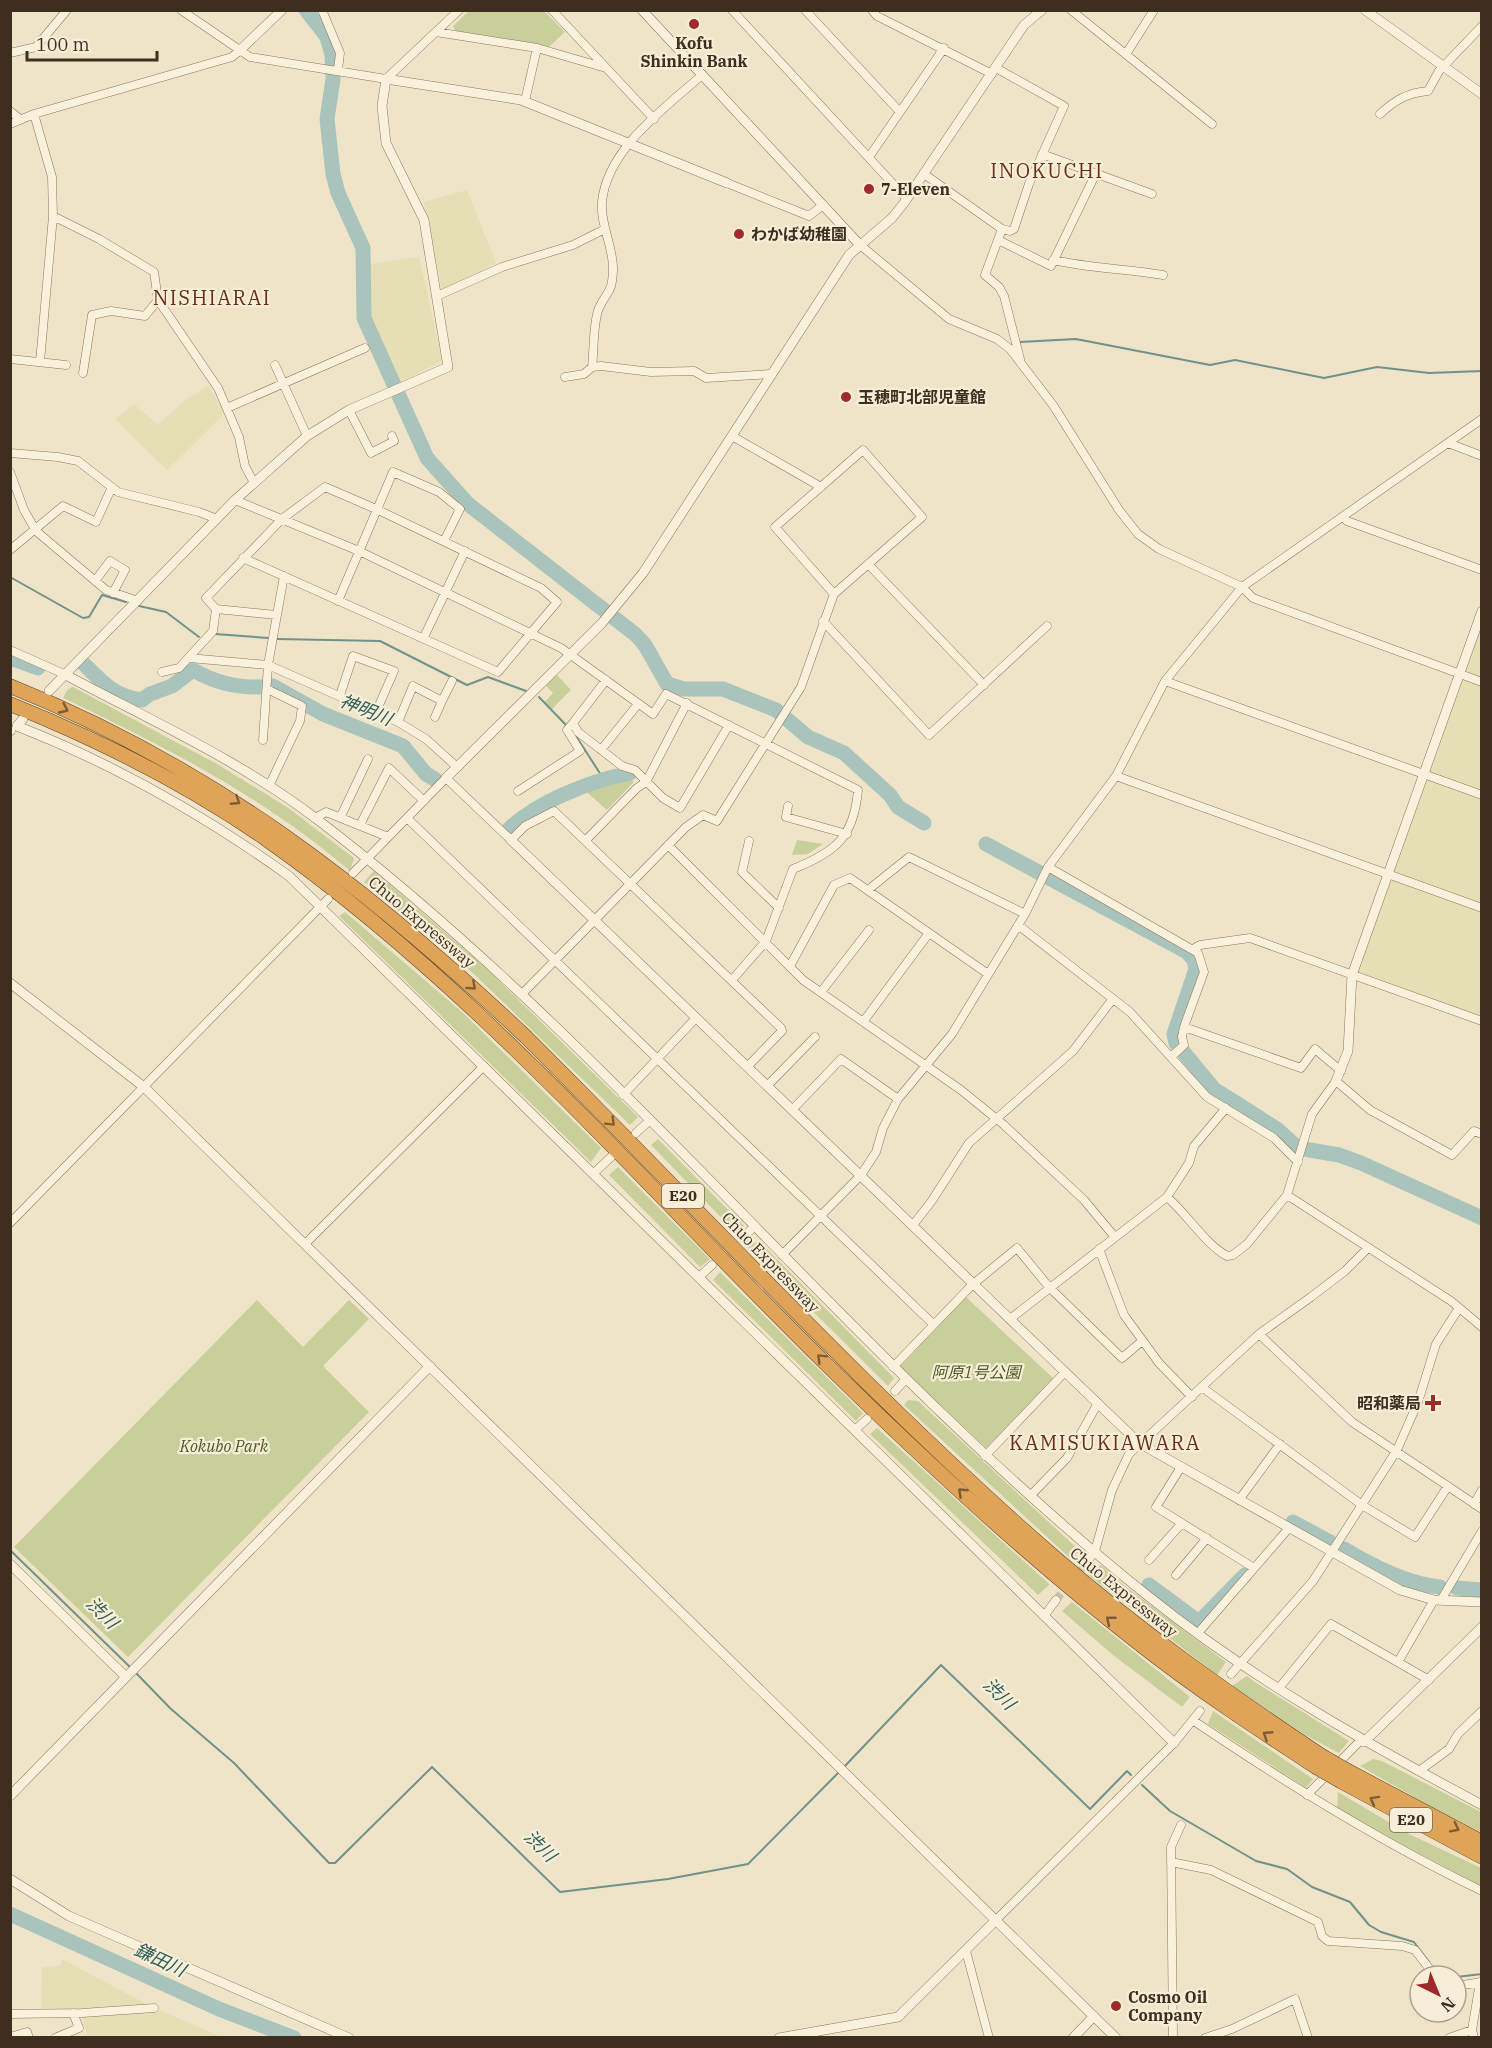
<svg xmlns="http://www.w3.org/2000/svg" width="1492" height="2048" viewBox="0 0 1492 2048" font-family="'IBM Plex Serif','Noto Sans JP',serif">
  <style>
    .farmland { fill: #e6deb5 }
    .green { fill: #c9cf9b }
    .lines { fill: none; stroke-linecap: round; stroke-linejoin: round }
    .stream { stroke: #6f938a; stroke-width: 2 }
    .river { stroke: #a9c4bc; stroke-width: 15 }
    .minor-tunnel { stroke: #ccc0a6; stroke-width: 8; stroke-dasharray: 8 4; stroke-linecap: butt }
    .minor-casing { stroke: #8d765c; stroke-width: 9 }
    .tertiary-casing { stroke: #8d765c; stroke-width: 10 }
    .motorway-casing { stroke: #5b4430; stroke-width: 15 }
    .minor { stroke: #faf1dc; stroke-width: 8 }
    .tertiary { stroke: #faf1dc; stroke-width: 9 }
    .motorway { stroke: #e0a458; stroke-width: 14 }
    .motorway-bridge-casing { stroke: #5b4430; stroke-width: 15; stroke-linecap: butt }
    .motorway-bridge { stroke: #e0a458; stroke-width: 14 }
    .oneway { stroke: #7e5d36 }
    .poi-dot { fill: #9e2a2b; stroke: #f7eed8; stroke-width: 2 }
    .labels { text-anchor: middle; stroke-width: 4.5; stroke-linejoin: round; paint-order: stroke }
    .shield { fill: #f7eed8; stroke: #756857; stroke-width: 1.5 }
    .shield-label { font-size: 15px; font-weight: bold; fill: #3d2e20 }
    .poi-label { font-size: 16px; font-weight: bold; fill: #3d2e20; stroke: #f7eed8; text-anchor: start }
    .street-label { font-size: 16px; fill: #3d2e20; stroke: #f7eed8 }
    .park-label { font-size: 16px; font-style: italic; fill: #4d5a26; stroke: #f7eed8 }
    .water-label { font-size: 18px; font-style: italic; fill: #2f5d5a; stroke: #f7eed8 }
    .quarter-label { font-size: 20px; letter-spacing: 1.5px; fill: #6b2e1e; stroke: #f7eed8 }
  </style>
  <rect width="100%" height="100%" fill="#f0e4c8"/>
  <path class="farmland" d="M467,190L496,263L442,290L424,202Z
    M419,257L442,359L441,362L396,383L365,306L369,264Z
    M209,385L224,414L167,470L115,419L134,404L158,425L184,401Z
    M1481,611V1021L1352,975Z
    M62,1959L154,2008L222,2037H88L81,2013H41L42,1967L60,1966Z"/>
  <path class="green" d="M469,11H544L565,32L549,47L455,31L453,26Z
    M556,674L571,690L552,709L545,702L553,693L545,685Z
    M73,687L217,764L287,807L354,858L350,871C264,797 164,746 63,698L67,690Z
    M628,775L634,782L607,810L582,788L598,781Z
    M797,840L823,844L808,854L792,855Z
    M374,871L486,968L638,1117L630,1125L475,975L364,882Z
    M345,912L462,1012L601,1148L591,1162L339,916Z
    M658,1139L744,1226L737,1234L651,1145Z
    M618,1167L710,1259L700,1267L609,1175Z
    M760,1242L894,1378L888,1386L746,1245Z
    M720,1272L863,1413L856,1421L713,1280Z
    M966,1297L1053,1378L986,1448L900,1367Z
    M257,1300L303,1347L349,1300L369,1319L323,1366L369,1412L128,1657L14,1547Z
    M908,1400L918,1401L1080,1551L1071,1559L904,1405Z
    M877,1428L1049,1584V1585L1038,1595L870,1434Z
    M1101,1565L1125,1586L1226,1662L1217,1675L1087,1574Z
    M1072,1602L1190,1697L1182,1707L1113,1655L1062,1611Z
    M1247,1676L1255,1682L1349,1741L1339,1753L1305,1735L1232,1686Z
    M1213,1711L1313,1779L1306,1788L1208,1724Z
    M1373,1759L1382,1761L1481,1812V1832L1433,1808L1360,1766Z
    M1338,1792L1409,1834L1481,1868V1886L1337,1810Z"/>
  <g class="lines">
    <path class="stream" d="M1009,346L1020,342L1076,339L1210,365L1235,360L1324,378L1377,367L1429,373L1482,371
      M10,577L83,618L89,617L102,595L126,602
      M139,606L166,612L199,637
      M215,634L268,638
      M277,639L380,641L467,685L488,677L526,691
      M539,697L566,725
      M574,733L603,778
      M10,1550L131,1668
      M135,1672L171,1709L234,1763L329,1863H335L432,1767L560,1892L668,1879L748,1864L840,1771
      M844,1767L941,1665L1090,1809L1127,1771L1131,1775
      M1142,1785L1170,1811L1256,1861L1287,1869L1312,1887L1350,1902L1369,1925L1381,1932L1414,1942L1429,1962
      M1432,1967L1451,1976
      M1456,1977L1482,1974"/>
    <path class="river" d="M306,10L327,37L332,55L333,79L327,119L333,174L338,193L363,248L364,318L427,458L468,504L636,635L645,645L667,684L684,689H723L776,710L808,737L844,753L890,795L898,807L924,823
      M10,658L38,668
      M84,664C102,682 115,697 142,700L150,694L172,686L193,670C216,683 237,688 264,687
      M273,686L323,714L403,746L426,774L436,780
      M507,831C536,802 590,781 630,773
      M986,844L1187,952L1194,960L1196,969L1174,1034L1176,1043L1214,1089L1277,1129L1298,1148L1339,1155L1361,1163L1482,1218
      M1293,1522L1330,1542
      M1344,1549C1372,1566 1407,1584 1440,1587
      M1149,1585L1199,1622L1245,1575
      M1457,1588L1482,1590
      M10,1914L219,2009L294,2038"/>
    <path class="minor-tunnel" d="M1056,1600L1086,1563"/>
    <g class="minor-casing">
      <path id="minor" d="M181,10L250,57L386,79L459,10
        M322,10L340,53L338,70
        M552,10L654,119
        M732,10L907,199
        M805,10L900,112
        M872,10L877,16L992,74
        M1071,10L1212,124
        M436,32L537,48L606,68
        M10,53L36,47L67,10
        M1126,54L1154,10
        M996,68L1064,106L1029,184L1014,229L1010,231L1002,229
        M525,101L537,48
        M10,111L20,119
        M34,114L52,177L53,216L99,239L154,272L158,300L218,388L239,437L245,466L254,483
        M1380,114C1395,100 1407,93 1428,91L1439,71L1482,26
        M10,124L34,114L232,57L239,51
        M1042,154L1152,194
        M869,157L944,48
        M924,174L1002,229L985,275L999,287L1004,296L1020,359
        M727,183L809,216L823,205
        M998,240L1051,266L1096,173
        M859,244L949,319L997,339L1010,349L1053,405L1119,510L1138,534L1159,549L1242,587L1253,598L1482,682
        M1053,260C1089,268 1126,269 1163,275
        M437,296L502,267L573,245L605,229
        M10,359L66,365
        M40,362L53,216
        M275,365L307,436
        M592,367C594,352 593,321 599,308C607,290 612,295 613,270C614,248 600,225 602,202C607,149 665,108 702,75
        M83,373L92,315L111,311L145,316L158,300
        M565,377L584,374L592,367L601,366L651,372L694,371L706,378L772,374
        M227,408L365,348
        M349,410L371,453L394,441L392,436
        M732,436L821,487
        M1448,443L1482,456
        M10,453L58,457L78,461L118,492L199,512L217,519
        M10,472L24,510L36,531L106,590L138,601
        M235,500L359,551L561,648L653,714L666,694L858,790C854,837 836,852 793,869L766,941L732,980
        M1343,517L1347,521L1482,570
        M10,550L63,506L96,522L112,487
        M868,564L984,685
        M95,581L110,561L125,570L113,593
        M338,601L393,472L439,492L460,509L444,541
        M216,609L276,615
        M823,621L929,735L1047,626
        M424,637L465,551
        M10,650L64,674
        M189,658L268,665L398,722L426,739L457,767
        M162,672L179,668L213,631L216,609L206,598L282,519L325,487L376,509L541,588L557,602L498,672L243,558
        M606,680L573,723L578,732L622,766L635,770L663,798L680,808L729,725
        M1165,681L1482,795
        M267,689L302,706L300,721L269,786
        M340,695L353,656L394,671L376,712
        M435,717L442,701
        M398,722L413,686L442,701L452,681
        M10,730L11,731
        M263,740L268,665L284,576
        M601,750L638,704
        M1116,776L1482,908
        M518,791L580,751L567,730L573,723
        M788,806L786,817L847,834
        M341,816L368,759
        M315,818L326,812L388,837
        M407,818L933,1324
        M360,825L389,768L424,801
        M586,840L637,788L646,782L687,703
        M749,841L742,872L779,908
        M668,845L803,980L961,1090L1004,1125L1084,1200L1114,1236
        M1048,867L1198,953L1204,972L1184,1027L1182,1037L1184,1045L1171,1057
        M353,873L446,778L511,840L525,826L554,811L781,1028L782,1031L747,1067
        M868,890L909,857L1025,914
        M1018,925L1130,1012L1207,1097L1274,1138L1298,1162
        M1193,949L1200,945L1250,938L1482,1021
        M790,966L834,885L850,878L988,974
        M821,992L869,930
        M522,994L686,827L703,815L717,821L801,687L834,594L922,517L863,450L775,527L834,594
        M863,1022L929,933
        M1184,1027L1301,1068L1315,1049L1341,1071
        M767,1086L815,1037
        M623,1095L696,1018
        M792,1110L841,1059L898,1099
        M636,1133L649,1121
        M594,1173L611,1157
        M1287,1195L1451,1301L1482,1327
        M1167,1197C1187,1214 1205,1244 1227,1256L1233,1255L1247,1244L1287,1195L1312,1114L1336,1081L1370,1110L1452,1155L1474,1131L1482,1134
        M10,1223L328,899
        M913,1225L931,1202L969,1143L1073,1051L1112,1000
        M743,1237L754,1227
        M305,1244L484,1066
        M1099,1249L1124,1315L1159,1363L1192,1397
        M782,1255L861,1175L876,1152L883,1128L898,1099L952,1034L1025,914L1048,867L1116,776L1165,681L1242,587L1482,419
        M699,1277L712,1265
        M1010,1319L1167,1197L1189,1163L1194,1146L1226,1108
        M1259,1334L1352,1422L1482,1509
        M893,1367L972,1285L1017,1248L1049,1287L1122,1358L1142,1341
        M1203,1388L1362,1505L1415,1537L1448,1486
        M895,1391L906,1379
        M855,1430L867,1419
        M985,1456L1065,1372
        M1181,1467L1156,1507L1254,1568
        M1031,1495L1067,1458L1098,1403
        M1239,1500L1280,1444
        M1474,1504L1482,1490
        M1149,1560L1182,1523
        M1086,1563L1095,1551L1112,1490L1129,1454L1259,1334L1311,1297L1345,1271L1368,1248
        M1176,1575L1207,1538
        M1441,1600L1482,1531
        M1044,1616L1056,1600
        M1198,1633L1289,1528
        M1398,1662L1434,1600
        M1231,1674L1313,1581L1397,1450L1418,1402L1436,1344L1459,1308
        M1279,1688L1331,1624L1429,1680
        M1194,1721C1287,1784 1381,1842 1482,1891
        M1419,1771L1449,1749L1458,1734L1482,1711
        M1307,1795L1361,1740
        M1171,1862L1211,1870L1318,1922L1322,1936L1328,1941L1402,1946L1415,1950L1435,1976
        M996,1920L1174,1743L1200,1711
        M966,1951L989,2038
        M1456,1986L1482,1982
        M10,2014L82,2013L154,2008
        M10,2037L27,2032L29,2038
        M55,2038L79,2028L73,2013
        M1173,2038L1171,1847L1181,1825
        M1205,2038L1232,2029L1295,1999L1308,2038
        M1449,2038L1472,2030
        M1474,2038L1472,2030L1480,1982"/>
    </g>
    <g class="tertiary-casing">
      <path id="tertiary" d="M642,10L859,244
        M1365,10L1482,94
        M239,51L282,10
        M64,674C150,720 241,761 318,820C620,1051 851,1359 1148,1596C1250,1678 1366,1743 1482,1805
        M49,691L235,500L307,436L349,410L448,367L424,220L386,143L382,106L386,79L521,100L727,183
        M23,719L17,726C114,764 204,815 289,876L1174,1743
        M446,778L602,623L643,573L849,255L892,218L904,203L1024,25L1042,10
        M511,840L1139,1443L1400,1590L1434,1600L1482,1602
        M10,983L144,1087L1116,2038
        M1336,1081L1348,1051L1352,975L1482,611
        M10,1564L126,1677
        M1364,1742L1482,1627
        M10,1796L430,1366
        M10,1879L69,1916L349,2038
        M779,2038L898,2017L996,1920
        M1073,2038L1094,2016"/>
    </g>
    <g class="motorway-casing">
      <path id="motorway" d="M10,686C214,768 368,888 526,1037C701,1211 867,1394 1053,1556C1138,1630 1229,1694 1322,1756
        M10,704C99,740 187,784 266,839C476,987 642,1183 824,1362C925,1461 1029,1558 1141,1645C1197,1689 1256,1728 1316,1767
        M1348,1771L1482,1842
        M1342,1782L1482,1857"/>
    </g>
    <use href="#minor" class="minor"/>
    <use href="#tertiary" class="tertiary"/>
    <use href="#motorway" class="motorway"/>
    <g class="motorway-bridge-casing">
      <path id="motorway-bridge" d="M1322,1756L1348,1771
        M1316,1767L1342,1782"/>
    </g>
    <use href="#motorway-bridge" class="motorway-bridge"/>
  </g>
  <defs><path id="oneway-chevron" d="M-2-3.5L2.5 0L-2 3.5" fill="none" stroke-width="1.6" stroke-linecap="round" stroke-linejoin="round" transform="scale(1.5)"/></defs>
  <g class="oneway">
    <use href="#oneway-chevron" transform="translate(64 709) rotate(25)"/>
    <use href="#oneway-chevron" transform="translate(236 801) rotate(33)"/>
    <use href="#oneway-chevron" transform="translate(472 986) rotate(42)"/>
    <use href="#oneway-chevron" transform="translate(611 1122) rotate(45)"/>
    <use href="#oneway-chevron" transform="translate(821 1358) rotate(-135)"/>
    <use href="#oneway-chevron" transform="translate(962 1492) rotate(-137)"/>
    <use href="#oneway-chevron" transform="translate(1110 1620) rotate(-141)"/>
    <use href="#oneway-chevron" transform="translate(1267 1735) rotate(-147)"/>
    <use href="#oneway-chevron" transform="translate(1374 1800) rotate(-151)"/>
    <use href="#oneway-chevron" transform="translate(1455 1828) rotate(27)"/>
  </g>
  <g class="poi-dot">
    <circle cx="694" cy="24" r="6"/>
    <circle cx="869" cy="189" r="6"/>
    <circle cx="739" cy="234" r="6"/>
    <circle cx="846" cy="397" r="6"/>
    <path d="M1430 1394h6v6h6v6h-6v6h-6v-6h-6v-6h6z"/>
    <circle cx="1116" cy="2006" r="6"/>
  </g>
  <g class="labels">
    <g class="shield">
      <rect x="662" y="1184" width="42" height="24" rx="4.5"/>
      <rect x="1390" y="1808" width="42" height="24" rx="4.5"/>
    </g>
    <g class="shield-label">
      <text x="683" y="1201">E20</text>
      <text x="1411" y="1825">E20</text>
    </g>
    <g class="poi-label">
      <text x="694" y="49" text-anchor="middle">Kofu<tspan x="694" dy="18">Shinkin Bank</tspan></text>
      <text x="881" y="195">7-Eleven</text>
      <text x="751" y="240">わかば幼稚園</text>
      <text x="858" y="403">玉穂町北部児童館</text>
      <text x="1421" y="1409" text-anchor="end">昭和薬局</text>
      <text x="1128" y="2003">Cosmo Oil<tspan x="1128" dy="18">Company</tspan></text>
    </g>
    <g class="street-label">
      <text transform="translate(422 922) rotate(40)" y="6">Chuo Expressway</text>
      <text transform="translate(771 1262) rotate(46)" y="6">Chuo Expressway</text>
      <text transform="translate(1124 1592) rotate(39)" y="6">Chuo Expressway</text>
    </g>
    <g class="park-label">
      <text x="976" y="1378">阿原1号公園</text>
      <text x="224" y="1452">Kokubo Park</text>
    </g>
    <g class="water-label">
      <text transform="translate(366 710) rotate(22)" y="6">神明川</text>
      <text transform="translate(102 1613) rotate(45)" y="6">渋川</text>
      <text transform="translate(999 1694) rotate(44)" y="6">渋川</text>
      <text transform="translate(540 1846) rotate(44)" y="6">渋川</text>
      <text transform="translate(160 1960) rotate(25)" y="6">鎌田川</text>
    </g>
    <g class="quarter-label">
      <text x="1047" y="178">INOKUCHI</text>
      <text x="212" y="305">NISHIARAI</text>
      <text x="1105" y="1450">KAMISUKIAWARA</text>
    </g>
  </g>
  <rect width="1492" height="2048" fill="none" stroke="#3d2e20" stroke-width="24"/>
  <g transform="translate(1438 1994) rotate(137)"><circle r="28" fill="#f7eed8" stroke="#ada18e" stroke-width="1.5"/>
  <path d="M0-4.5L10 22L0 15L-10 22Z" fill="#9e2a2b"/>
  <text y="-9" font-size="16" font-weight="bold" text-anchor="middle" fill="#3d2e20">N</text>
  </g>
  <path d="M27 51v9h130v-9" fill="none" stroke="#3d2e20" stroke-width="3"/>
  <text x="36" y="51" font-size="18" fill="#3d2e20" stroke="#f7eed8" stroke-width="4.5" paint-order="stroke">100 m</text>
</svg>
